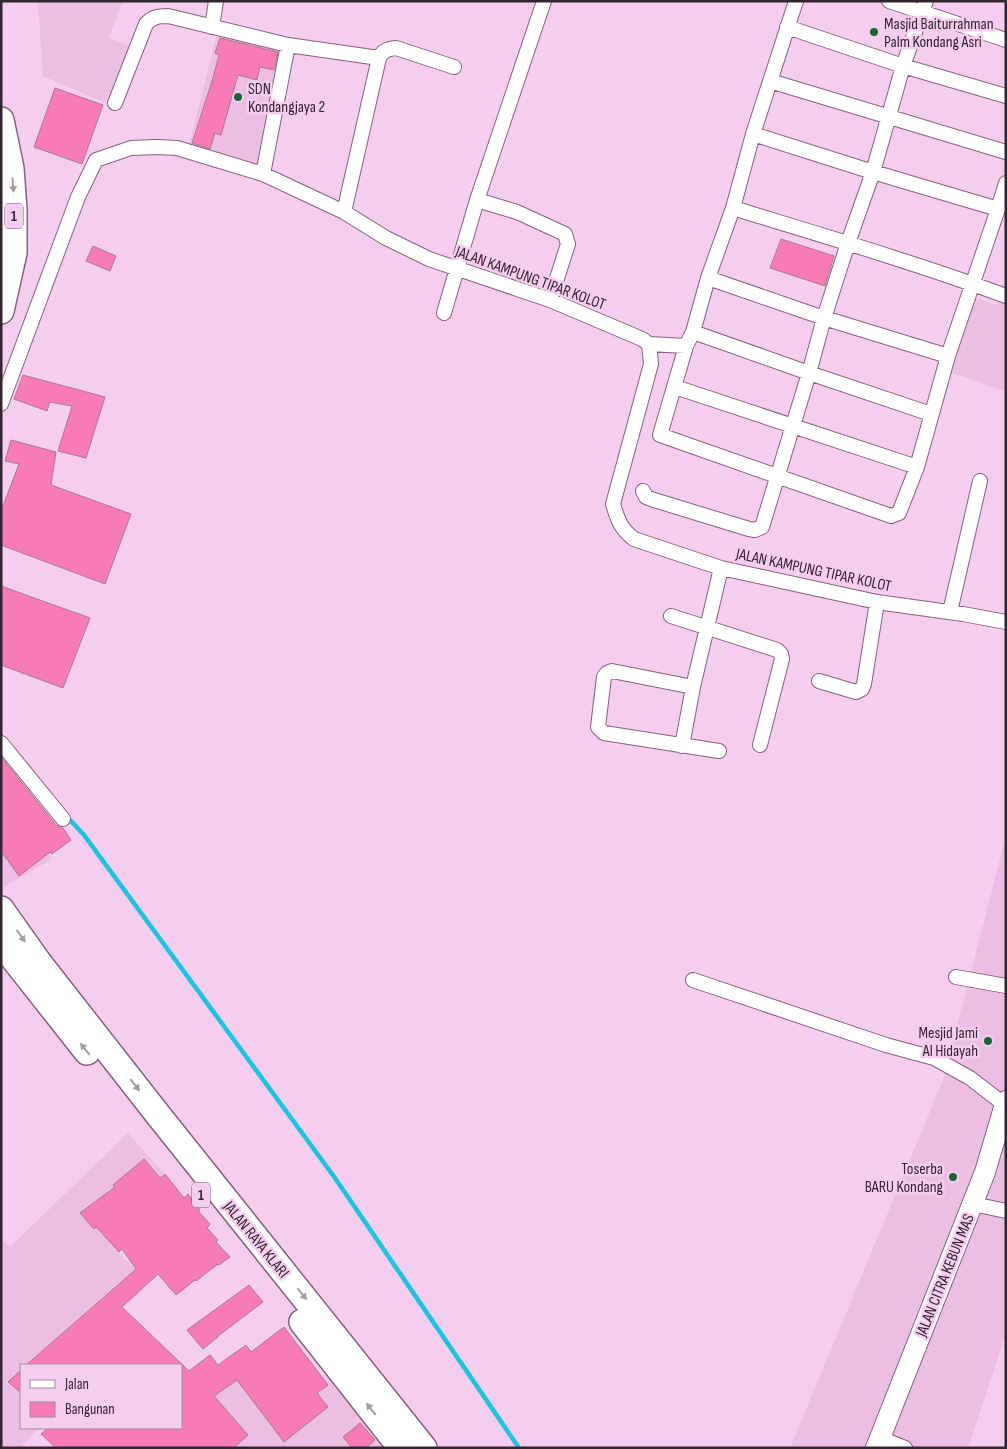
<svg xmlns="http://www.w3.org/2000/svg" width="1007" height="1449" viewBox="0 0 1007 1449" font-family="'Sofia Sans Condensed',sans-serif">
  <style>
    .built { fill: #ecbee4 }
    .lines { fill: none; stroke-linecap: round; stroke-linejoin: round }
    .stream { stroke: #17c6e0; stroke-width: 4.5 }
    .building { fill: #f77cb6; stroke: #a97b8f }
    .street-casing { stroke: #85617f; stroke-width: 16 }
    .secondary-casing { stroke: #85617f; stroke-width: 22 }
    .highway-casing { stroke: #85617f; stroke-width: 28 }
    .street { stroke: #fff; stroke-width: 14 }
    .secondary { stroke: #fff; stroke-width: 20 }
    .highway { stroke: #fff; stroke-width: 25 }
    .oneway { fill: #a39ca2 }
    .poi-dot { fill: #166636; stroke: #f5cdee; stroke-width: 2 }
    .labels { text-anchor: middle; stroke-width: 5; stroke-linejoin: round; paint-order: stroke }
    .shield { fill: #f5cdee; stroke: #6d576a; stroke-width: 1 }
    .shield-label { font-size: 15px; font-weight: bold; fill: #332431 }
    .poi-label { font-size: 16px; fill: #332431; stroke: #f5cdee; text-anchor: start }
    .street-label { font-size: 16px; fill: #332431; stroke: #f5cdee }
  </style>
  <rect width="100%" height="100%" fill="#f5cdee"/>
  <path class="built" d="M38,1H123L109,38L130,46L105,103L43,76Z
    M218,31L286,46L260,169L188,149Z
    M1004,285L1006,286V392L951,372L974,297L997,305Z
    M1,788L52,859L2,888L1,887Z
    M1006,836V1333L968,1448H790L943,1080Z
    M128,1133L164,1173L97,1230L134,1269L25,1365H21V1369L6,1382L21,1395V1428H39L20,1448H1V1240L10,1247Z
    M336,1377L386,1448H142L170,1428H181V1420L237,1379L273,1428Z"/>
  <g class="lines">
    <path class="stream" d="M70,820L84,835L335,1178L519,1448"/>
  </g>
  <path class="building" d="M220,38L278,52L274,70L260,67L257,80L238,75L221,135L215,133L210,149L192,143L213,78L219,55L215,53Z
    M55,88L103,105L82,164L34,147Z
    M781,239L834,256L825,286L770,268Z
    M93,246L116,256L110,271L86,261Z
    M23,375L105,397L86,458L58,451L72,406L50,402L47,411L14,399Z
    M11,440L56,452L51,485L131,514L105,584L1,545V511L19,464L5,461Z
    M1,586L90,618L63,688L1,665Z
    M1,757L56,825L63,828L71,840L52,854L50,852L19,876L1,851Z
    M144,1159L160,1178L165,1174L184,1198L188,1194L200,1210L198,1211L210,1224L207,1228L218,1240L216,1242L230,1257L219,1265L218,1264L196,1281L195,1280L176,1295L158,1274L122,1307L189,1371L210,1355L218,1365L246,1345L251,1352L284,1327L328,1385L317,1393L328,1407L284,1442L237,1380L214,1396L248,1435L234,1448H56L41,1434L48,1428H181V1365H26L136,1269L122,1249L119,1252L96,1227L94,1229L80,1213L115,1187L113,1185Z
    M249,1285L263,1302L218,1336V1337L203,1349L187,1330Z
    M21,1370V1393L8,1382Z
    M360,1423L375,1440L366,1448H352L343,1437Z"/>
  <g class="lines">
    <g class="street-casing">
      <path id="street" d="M796,1L753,134L733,208L708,278L693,332L686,346L660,435L891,516L899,513L917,467L948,356L998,209L1006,183
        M889,1L1006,40
        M212,27L216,1
        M787,27L903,66L1006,96
        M770,81L1006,152
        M115,103L146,24C152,17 158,16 168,16L288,45L379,58
        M753,134L873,172L998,209
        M263,174L288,45
        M477,200L517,212L565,234L568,244L550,300
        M733,208C824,236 916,263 1006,296
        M344,212L379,58C383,50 388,49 396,48L454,67
        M708,278L824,318L948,356
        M444,313L477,200L544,1
        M693,332L809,373L931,414
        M649,344L686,346
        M675,387L917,467
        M1,404L78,197L96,160L131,148L157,147L177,148L263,174L344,212L386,238L429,259L550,300L642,339L649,344L651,364L613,504C618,520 620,528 634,539L721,568L877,602L963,614L1006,622
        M643,491L646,497L654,500L749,529L755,530L762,527L809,373L824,318L848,243L873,172L903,66L926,1
        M950,612L980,481
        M671,616L777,650L781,654L782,659L760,745
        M819,681L856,692L862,689L864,684L877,602
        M693,687L612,671L607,673L604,677L598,727L604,733L719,751
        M1,743L63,819
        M682,746L693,687L721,568
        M956,977L1006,986
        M693,980L886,1045L934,1058L970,1078L1005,1105
        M973,1204L1006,1211
        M880,1438L905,1448"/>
    </g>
    <g class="secondary-casing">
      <path id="secondary" d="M876,1448L985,1172L1006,1101"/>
    </g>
    <g class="highway-casing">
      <path id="highway" d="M1,120L11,168L14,210V253L1,311
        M1,909L40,964L159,1116L424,1448
        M1,943L87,1052
        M302,1322L401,1448"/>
    </g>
    <use href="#street" class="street"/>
    <use href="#secondary" class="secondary"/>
    <use href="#highway" class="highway"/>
  </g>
  <defs><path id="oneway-solid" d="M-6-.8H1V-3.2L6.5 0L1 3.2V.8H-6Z" transform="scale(1.25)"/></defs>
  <g class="oneway">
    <use href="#oneway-solid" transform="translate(13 185) rotate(86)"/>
    <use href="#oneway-solid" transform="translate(21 936) rotate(55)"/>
    <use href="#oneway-solid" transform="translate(85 1049) rotate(-129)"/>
    <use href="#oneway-solid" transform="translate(135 1085) rotate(52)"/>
    <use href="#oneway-solid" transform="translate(302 1294) rotate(51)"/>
    <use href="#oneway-solid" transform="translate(371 1409) rotate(-128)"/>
  </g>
  <g class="poi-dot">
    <circle cx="874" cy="32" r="5"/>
    <circle cx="238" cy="97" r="5"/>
    <circle cx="988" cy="1041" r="5"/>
    <circle cx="953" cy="1177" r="5"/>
  </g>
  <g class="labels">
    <g class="shield">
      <rect x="5" y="203.5" width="18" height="25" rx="4"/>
      <rect x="192" y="1182.5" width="18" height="25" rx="4"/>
    </g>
    <g class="shield-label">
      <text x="14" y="221">1</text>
      <text x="201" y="1200">1</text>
    </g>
    <g class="poi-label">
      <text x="884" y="29">Masjid Baiturrahman<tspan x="884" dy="18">Palm Kondang Asri</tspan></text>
      <text x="248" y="94">SDN<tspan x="248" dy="18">Kondangjaya 2</tspan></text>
      <text x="978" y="1038" text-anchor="end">Mesjid Jami<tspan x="978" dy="18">Al Hidayah</tspan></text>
      <text x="943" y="1174" text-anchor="end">Toserba<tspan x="943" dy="18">BARU Kondang</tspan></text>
    </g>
    <g class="street-label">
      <text transform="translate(531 277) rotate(20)" y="6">JALAN KAMPUNG TIPAR KOLOT</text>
      <text transform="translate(814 569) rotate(12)" y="6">JALAN KAMPUNG TIPAR KOLOT</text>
      <text transform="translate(257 1239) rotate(51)" y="6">JALAN RAYA KLARI</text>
      <text transform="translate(944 1275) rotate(-68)" y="6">JALAN CITRA KEBUN MAS</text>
    </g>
  </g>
  <rect width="1007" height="1449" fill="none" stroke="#332431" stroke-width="5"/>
  <rect x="20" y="1364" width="162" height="65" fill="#f5cdee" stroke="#a789a2"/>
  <rect x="30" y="1380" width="25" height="8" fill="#ffffff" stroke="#a789a2"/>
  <text x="65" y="1389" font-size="15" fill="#332431">Jalan</text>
  <rect x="30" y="1402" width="25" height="15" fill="#f77cb6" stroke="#a789a2"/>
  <text x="65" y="1414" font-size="15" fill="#332431">Bangunan</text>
</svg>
